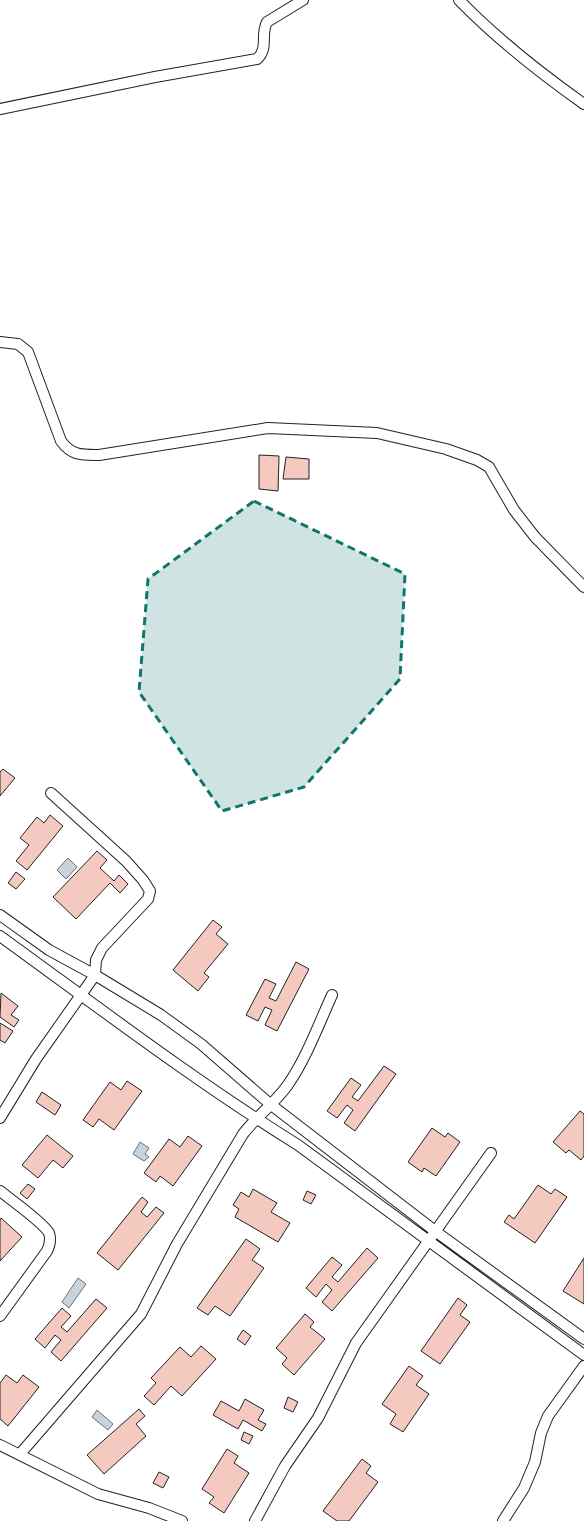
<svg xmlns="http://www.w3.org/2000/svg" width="584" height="1521" viewBox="0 0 584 1521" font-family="'Fira Sans',sans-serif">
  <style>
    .water { fill: #c7d3dd; stroke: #6f6f6f }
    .building { fill: #f3c9c0; stroke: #222 }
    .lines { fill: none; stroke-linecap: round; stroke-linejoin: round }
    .street-casing { stroke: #222; stroke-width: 12 }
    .street { stroke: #fff; stroke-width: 10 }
    .marked { fill: #0f766e; fill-opacity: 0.2; stroke: #0f766e; stroke-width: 3; stroke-dasharray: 8 5; stroke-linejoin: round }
  </style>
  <rect width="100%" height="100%" fill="#fff"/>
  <path class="water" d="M68,858L77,867L66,879L57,870Z
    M140,1142L149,1148L145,1154L149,1157L144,1161L133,1154Z
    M78,1278L86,1284L69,1308L62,1302Z
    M97,1410L113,1424L108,1430L92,1417Z"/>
  <path class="building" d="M259,455L279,456L278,491L259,489Z
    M286,457L309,459V479H283Z
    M3,769L15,778L0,796V772Z
    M50,815L63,826L27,870L16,861L29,845L20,838L37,817L44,823Z
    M97,851L107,860L100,868L114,881L119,875L128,884L120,893L110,883L76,919L53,897Z
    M16,872L25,879L16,889L8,883Z
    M213,920L222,927L216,934L228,944L204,973L209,977L198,991L173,970Z
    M296,962L309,969L277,1031L265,1025L272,1010L265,1007L258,1021L246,1015L265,979L276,984L269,998L276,1001Z
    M1,993L18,1006L11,1015L19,1020L14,1027L0,1017Z
    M0,1023L13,1031L5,1043L0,1040Z
    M384,1066L396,1074L355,1131L344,1123L353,1110L347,1105L337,1118L327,1111L351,1078L361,1085L352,1097L358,1101Z
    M127,1081L142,1091L114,1130L99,1119L93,1127L83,1120L110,1082L121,1090Z
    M42,1092L61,1105L55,1115L36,1102Z
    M580,1111L584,1114V1156L581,1160L569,1150L566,1153L553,1142Z
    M432,1128L445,1137L448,1133L460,1142L436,1176L424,1168L422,1172L408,1162Z
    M47,1135L73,1156L63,1168L53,1160L38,1178L22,1165Z
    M188,1136L202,1146L173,1186L160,1176L156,1182L144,1173L169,1139L180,1147Z
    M28,1184L35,1189L27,1199L20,1193Z
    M538,1185L551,1194L555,1189L567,1197L535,1243L504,1222L509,1215L514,1219Z
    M253,1189L277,1203L271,1212L290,1223L278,1242L235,1217L239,1209L233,1205L241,1192L249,1197Z
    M307,1191L316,1195L311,1204L303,1200Z
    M142,1197L148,1202L141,1212L147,1217L156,1207L164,1213L118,1270L97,1253Z
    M1,1218L22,1237L0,1261V1220Z
    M246,1239L260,1249L252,1260L264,1268L230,1316L215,1306L208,1315L197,1308Z
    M367,1248L378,1258L332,1311L322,1302L332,1290L326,1284L316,1297L306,1288L332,1257L342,1265L332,1277L338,1282Z
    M584,1258V1304L563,1291Z
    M458,1298L467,1305L460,1315L470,1322L440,1364L421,1351Z
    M96,1299L107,1308L61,1361L51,1352L61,1340L55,1335L45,1348L35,1339L62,1308L71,1316L61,1327L67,1332Z
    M305,1314L314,1322L310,1327L325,1339L294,1375L282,1364L287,1358L276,1348Z
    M243,1330L251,1336L245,1345L237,1339Z
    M201,1346L216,1359L182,1396L171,1386L154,1405L144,1396L156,1383L151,1378L180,1347L191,1357Z
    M409,1366L423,1376L416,1385L429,1394L403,1432L390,1424L396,1414L382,1404Z
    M6,1375L17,1383L23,1375L39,1387L8,1426L0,1419V1383Z
    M288,1397L298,1402L293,1412L284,1408Z
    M245,1399L264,1410L258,1420L266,1424L262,1431L243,1420L238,1429L213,1415L221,1401L239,1411Z
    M139,1409L145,1416L136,1424L146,1436L104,1474L87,1455Z
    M244,1432L253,1436L249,1444L241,1440Z
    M227,1449L238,1456L234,1463L249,1473L224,1513L209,1503L214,1497L202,1489Z
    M362,1459L371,1466L366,1473L378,1482L349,1521H337L323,1511Z
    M159,1472L169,1477L163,1488L153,1483Z"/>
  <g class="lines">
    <g class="street-casing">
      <path id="street" d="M459,0C497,39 540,73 584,104
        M0,109L155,77L257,59C269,48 260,35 267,22L303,0
        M0,342L18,344L28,352L61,441C72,456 82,455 99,455L268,428L377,433L446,449L477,460L489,467L514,510L535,537L584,587
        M0,915L49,950L95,975L161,1015L201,1044L270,1104L435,1231L584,1339
        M0,936C98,1007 195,1081 298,1145L584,1355
        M0,1118L36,1059L95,975L96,960L102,948L148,899L150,891L143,880L126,861L51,793
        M0,1191C10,1199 44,1223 49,1233C51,1239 50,1245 47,1251L0,1316
        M0,1445L98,1494L149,1508L182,1521
        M20,1454L141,1314L177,1244L243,1134C256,1117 274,1104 287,1086C306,1059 318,1026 332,995
        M255,1521L285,1466L318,1418L356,1343L491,1153
        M503,1521L524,1488L535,1462L541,1433L548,1416L584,1366"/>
    </g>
    <use href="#street" class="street"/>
  </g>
  <path class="marked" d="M254,501L405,574L400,679L304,787L222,811L139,692L148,579Z"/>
</svg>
